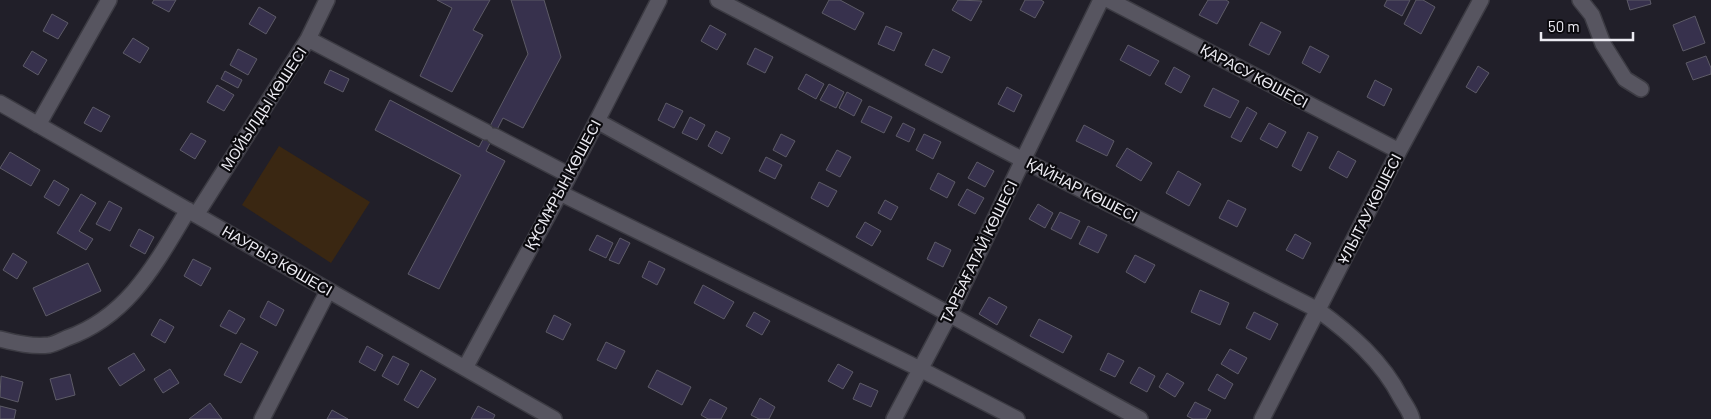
<svg xmlns="http://www.w3.org/2000/svg" width="1711" height="419" viewBox="0 0 1711 419" font-family="Barlow,sans-serif">
  <style>
    .green { fill: #3a2712 }
    .building { fill: #37314d; stroke: #5d5b67 }
    .lines { fill: none; stroke-linecap: round; stroke-linejoin: round }
    .minor-casing { stroke: #3c3b43; stroke-width: 18 }
    .minor { stroke: #575560; stroke-width: 15 }
    .labels { text-anchor: middle; stroke-width: 4.5; stroke-linejoin: round; paint-order: stroke }
    .street-label { font-size: 15px; fill: #ecebf2; stroke: #0b0a0e }
  </style>
  <rect width="100%" height="100%" fill="#211f29"/>
  <path class="green" d="M279,146L370,202L331,263L242,205Z"/>
  <path class="building" d="M154,0H176L169,12L152,3Z
    M437,0H490L473,30L483,35L452,92L420,76L452,8Z
    M511,0H544L561,57L523,128L503,118L486,151L505,161L439,289L408,274L461,175L375,130L390,100L479,147L528,54Z
    M829,0H840L864,13L855,30L822,13Z
    M958,0L982,1L971,21L952,10Z
    M1025,0H1041L1044,2L1035,18L1020,10Z
    M1208,0H1226L1229,2L1217,24L1199,15Z
    M1387,0H1410L1402,16L1384,6Z
    M1416,0H1423L1435,7L1421,34L1404,24Z
    M1627,0H1650L1651,4L1630,10Z
    M259,7L276,17L266,34L249,24Z
    M52,14L68,23L58,39L43,31Z
    M1695,16L1705,43L1683,51L1673,25Z
    M1261,22L1281,32L1269,55L1249,45Z
    M710,25L726,34L717,50L701,41Z
    M886,26L902,33L894,51L878,44Z
    M133,38L149,48L140,63L123,53Z
    M1128,45L1159,61L1150,76L1120,60Z
    M1310,46L1329,56L1320,73L1302,63Z
    M755,48L773,57L765,73L747,64Z
    M238,49L257,59L248,75L230,65Z
    M933,49L950,57L942,73L925,65Z
    M32,51L47,60L38,75L23,66Z
    M1706,56L1711,68V74L1693,80L1686,63Z
    M1478,66L1489,73L1476,93L1466,87Z
    M1174,67L1190,76L1181,93L1165,84Z
    M330,70L349,79L343,92L324,83Z
    M225,71L242,80L238,88L221,79Z
    M806,74L824,84L816,99L798,89Z
    M1375,80L1392,89L1384,106L1367,97Z
    M829,84L844,92L836,108L820,100Z
    M217,85L234,95L224,111L207,102Z
    M1007,87L1022,95L1014,112L998,104Z
    M1213,88L1239,101L1230,118L1204,106Z
    M847,92L862,100L854,116L839,108Z
    M666,103L683,111L674,128L658,120Z
    M869,106L892,117L884,133L861,122Z
    M93,107L110,116L101,132L84,123Z
    M1247,107L1257,113L1241,142L1231,137Z
    M690,117L705,125L697,140L682,133Z
    M903,123L915,129L909,142L896,136Z
    M1269,123L1286,132L1277,148L1260,139Z
    M1084,125L1114,141L1107,156L1076,141Z
    M716,131L730,138L722,154L708,146Z
    M1308,132L1318,137L1301,171L1292,166Z
    M191,133L206,141L195,159L180,150Z
    M781,134L795,141L786,157L773,150Z
    M924,134L941,142L933,159L916,150Z
    M1127,148L1152,163L1141,181L1116,166Z
    M837,150L851,157L840,177L826,170Z
    M1338,151L1356,161L1347,178L1329,168Z
    M10,152L40,170L31,186L0,168Z
    M766,157L782,165L775,179L759,171Z
    M977,162L994,171L985,187L968,178Z
    M1178,171L1201,184L1189,206L1166,193Z
    M938,173L955,182L947,198L930,189Z
    M54,180L69,189L59,206L44,197Z
    M819,182L837,191L828,207L811,198Z
    M967,189L984,198L975,214L958,205Z
    M81,194L96,203L79,231L93,239L86,250L57,233Z
    M885,200L898,207L891,220L878,213Z
    M1228,200L1246,209L1237,227L1219,218Z
    M109,201L122,208L110,231L96,224Z
    M1038,204L1053,213L1045,228L1029,219Z
    M1060,212L1080,221L1071,239L1051,229Z
    M865,222L881,231L872,246L856,237Z
    M1088,226L1107,235L1098,253L1079,244Z
    M139,229L154,237L145,254L130,246Z
    M1295,234L1311,243L1303,259L1286,250Z
    M597,235L613,243L606,258L589,250Z
    M620,238L630,243L619,264L609,260Z
    M935,242L951,250L943,267L927,259Z
    M13,253L27,262L17,279L3,270Z
    M1135,255L1155,265L1145,283L1126,272Z
    M193,259L211,268L201,286L184,276Z
    M649,261L665,269L657,285L642,277Z
    M88,263L101,291L46,316L33,288Z
    M703,285L734,302L724,319L694,303Z
    M1200,290L1229,303L1220,325L1191,312Z
    M989,297L1007,307L997,325L979,314Z
    M268,301L284,310L276,326L260,317Z
    M229,310L245,319L236,334L220,326Z
    M754,312L770,321L762,335L746,326Z
    M1254,312L1278,324L1270,340L1246,328Z
    M554,315L571,324L563,340L546,332Z
    M160,319L174,327L165,343L151,335Z
    M1039,319L1072,336L1063,353L1030,336Z
    M606,342L625,351L616,369L597,360Z
    M241,343L258,352L241,383L224,375Z
    M367,346L383,355L375,371L359,362Z
    M1230,349L1247,358L1238,374L1221,364Z
    M134,353L145,370L120,386L108,368Z
    M1108,353L1124,361L1115,377L1100,370Z
    M393,356L409,364L398,385L382,376Z
    M838,364L853,372L843,389L828,381Z
    M1139,367L1155,376L1147,392L1130,383Z
    M170,369L179,383L163,393L154,379Z
    M421,370L436,379L418,408L404,400Z
    M657,370L691,387L682,405L648,387Z
    M1167,373L1184,383L1175,397L1159,387Z
    M70,374L75,395L56,400L50,379Z
    M1217,374L1233,384L1225,399L1208,390Z
    M1,376L23,382L18,402L0,397Z
    M860,383L878,391L871,407L853,399Z
    M760,398L775,407L769,419H759L751,415Z
    M710,399L727,408L721,419H708L701,415Z
    M1195,402L1211,410L1206,419H1193L1187,416Z
    M210,403L222,419H189Z
    M0,406L16,410L14,419H0Z
    M478,406L495,415L493,419H471Z
    M332,410L348,419H327Z"/>
  <g class="lines">
    <g class="minor-casing">
      <path id="minor" d="M718,0L1023,160L1318,310C1351,334 1382,361 1401,398C1405,405 1410,411 1412,419
        M1109,0L1399,151
        M1580,0L1592,15L1603,44L1625,79L1641,89
        M308,39L486,132
        M0,103L554,419
        M597,121L1140,419
        M38,125L109,0
        M494,136L569,175
        M560,193L920,369L1017,419
        M196,215L308,39L327,0
        M0,339C16,343 33,347 49,345C55,344 62,340 67,338C129,316 156,263 188,210
        M465,368L560,193L659,0
        M262,419L328,291
        M894,419L949,315L1023,160L1101,0
        M1262,419L1399,151L1481,0"/>
    </g>
    <use href="#minor" class="minor"/>
  </g>
  <g class="labels">
    <g class="street-label">
      <text transform="translate(1254 76) rotate(28)" y="5">ҚАРАСУ КӨШЕСІ</text>
      <text transform="translate(264 109) rotate(-57)" y="5">МОЙЫЛДЫ КӨШЕСІ</text>
      <text transform="translate(563 185) rotate(-62)" y="5">ҚҰСМҰРЫН КӨШЕСІ</text>
      <text transform="translate(1082 190) rotate(27)" y="5">ҚАЙНАР КӨШЕСІ</text>
      <text transform="translate(1370 209) rotate(-63)" y="5">ҰЛЫТАУ КӨШЕСІ</text>
      <text transform="translate(979 252) rotate(-64)" y="5">ТАРБАҒАТАЙ КӨШЕСІ</text>
      <text transform="translate(277 261) rotate(30)" y="5">НАУРЫЗ КӨШЕСІ</text>
    </g>
  </g>
  <path d="M1541 32v8h92v-8" fill="none" stroke="#ecebf2" stroke-width="2.5"/>
  <text x="1548" y="32" font-size="15" fill="#ecebf2" stroke="#0b0a0e" stroke-width="4" paint-order="stroke">50 m</text>
</svg>
